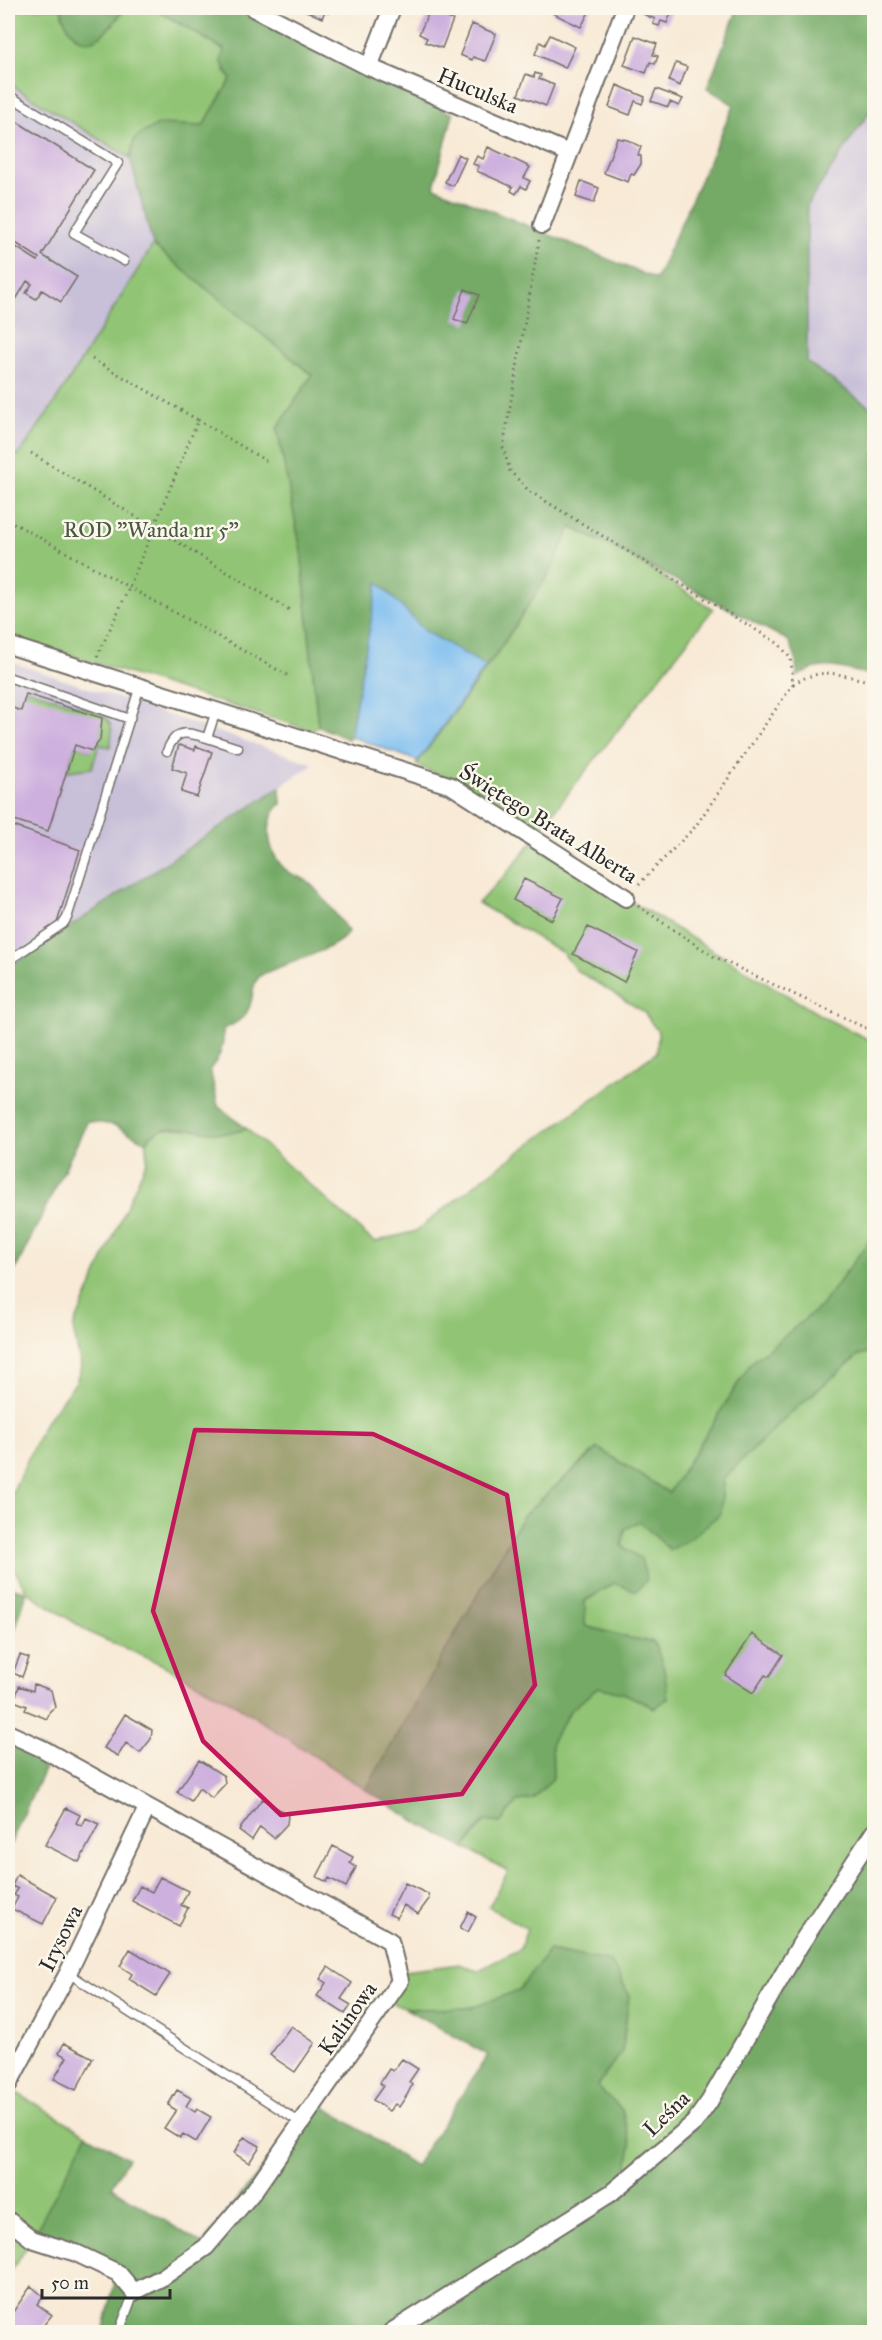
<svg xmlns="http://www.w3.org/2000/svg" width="882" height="2340" viewBox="0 0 882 2340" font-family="'IM FELL Great Primer',serif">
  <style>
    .industrial { fill: #c8bfd8 }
    .green { fill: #91c475; stroke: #5e7850; stroke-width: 1.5 }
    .forest { fill: #74aa66; stroke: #506a48; stroke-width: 1.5 }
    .water { fill: #7bbdf0; stroke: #53748e; stroke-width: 1.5 }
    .building { fill: #cdb0de }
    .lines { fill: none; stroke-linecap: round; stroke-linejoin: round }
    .service-casing { stroke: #736e67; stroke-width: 11 }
    .minor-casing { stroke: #736e67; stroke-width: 20 }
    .path { stroke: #736e67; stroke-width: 3; stroke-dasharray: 1.5 4.5; stroke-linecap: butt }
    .service { stroke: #fff; stroke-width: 8 }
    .minor { stroke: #fff; stroke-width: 16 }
    .marked { fill: #c2185b; fill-opacity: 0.2; stroke: #c2185b; stroke-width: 4.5; stroke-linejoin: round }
    .labels { text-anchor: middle; stroke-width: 5; stroke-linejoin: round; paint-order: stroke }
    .street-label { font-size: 22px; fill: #2b2b2b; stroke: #fbf7ec }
    .park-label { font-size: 22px; fill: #4a5941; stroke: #fbf7ec }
  </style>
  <rect width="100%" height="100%" fill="#fbf7ec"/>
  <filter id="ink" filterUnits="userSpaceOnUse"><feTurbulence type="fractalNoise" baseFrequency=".0167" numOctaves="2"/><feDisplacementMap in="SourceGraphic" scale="12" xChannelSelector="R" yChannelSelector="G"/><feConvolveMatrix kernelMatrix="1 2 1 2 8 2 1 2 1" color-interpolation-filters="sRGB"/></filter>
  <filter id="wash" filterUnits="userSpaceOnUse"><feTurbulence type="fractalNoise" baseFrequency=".008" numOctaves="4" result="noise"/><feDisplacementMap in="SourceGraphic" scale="24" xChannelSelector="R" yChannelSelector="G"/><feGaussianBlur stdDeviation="1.35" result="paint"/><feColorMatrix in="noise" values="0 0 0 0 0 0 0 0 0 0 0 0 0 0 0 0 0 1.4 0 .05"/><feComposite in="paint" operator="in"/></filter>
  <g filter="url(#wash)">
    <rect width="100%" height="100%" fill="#f8ead6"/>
    <path class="industrial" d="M8,84L130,158L153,245L54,404L18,456L8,450Z
      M874,105V410L807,362V205Z
      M8,661L314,764L8,968Z"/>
    <path class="green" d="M8,8H62V16L113,25L125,8H153L224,50L225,71L231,79L203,126L186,127L175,124L134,140L130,158L8,83Z
      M153,245L312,375L277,429L301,550L318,726L313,731L8,636V450L18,456L54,404Z
      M570,527L625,553L713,609L537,833L464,786L416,765L496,655L550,572Z
      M27,689L100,713C114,722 113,732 110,747L99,745L92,768L67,771L75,745L92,751L26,694Z
      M532,842L825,1018L874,1042V1234L821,1307L751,1363L669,1493L597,1448L523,1516L366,1790L230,1701L159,1663L92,1634L27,1592L8,1558V1502L44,1424L76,1382L81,1367L73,1328L147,1160C147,1154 145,1146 146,1141C154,1118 208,1133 223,1133C231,1133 240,1131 247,1129L374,1242L416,1231L486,1176L657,1052L658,1032L644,1012L576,970L563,953L478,903L506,874Z
      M874,1351V1832L702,2113L626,2179L597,2086L622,2052L629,1995L611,1962L549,1950C542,1961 529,1985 518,1991C481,2012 425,2015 386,2002L397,1972L460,1964L477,1971L520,1949L527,1929L489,1907L508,1871L465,1848L485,1821L500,1823L518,1801L553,1778L552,1740L570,1711L598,1687L626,1694L654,1708V1642L630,1638L585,1626V1601L614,1583L636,1591L641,1559L622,1546L625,1529L640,1521L670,1550L721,1513L723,1479L788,1415L859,1355Z
      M8,2088L87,2134L32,2239L8,2276Z"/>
    <path class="forest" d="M62,8H125C113,24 90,59 70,30C65,22 62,17 62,8Z
      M153,8H236L316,51L453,114L434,187L656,279L734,105L707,88L738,8H874V105L807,205V362L874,410V676C845,670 823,658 797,677L796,659L789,641L625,553L571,527L550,572L496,655L486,666L425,631L378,582L350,736L348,739L318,726L301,550L277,429L312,375L153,245L130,158L134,140L140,134L160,124L203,126L231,79L221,61L224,49Z
      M280,787L281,804C261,821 268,859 290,873C295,876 302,877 307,881C323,894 335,914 348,931C344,948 280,965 263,974C243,985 266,1013 223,1029C225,1045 220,1058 210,1069L218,1106L247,1129C239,1131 231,1133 223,1133C201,1133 161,1117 146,1142L114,1125L88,1121L8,1285V968Z
      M874,1234V1351L859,1355L788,1415L723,1479L721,1513L690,1539L670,1550L640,1522L625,1529L622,1546L641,1559L647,1580L636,1591L614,1583L585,1601V1626L630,1638L654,1642L664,1668L668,1698L655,1708L626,1694L598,1687L570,1711L552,1740L553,1778L533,1799L518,1801L500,1823L484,1821L465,1848L418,1823L366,1790L523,1516L598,1448L669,1493L751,1363L821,1306Z
      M8,1586L27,1592L8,1652Z
      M8,1733L51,1754L8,1849Z
      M874,1832V2332H103L117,2273L32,2239L87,2134L128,2158L111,2187L202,2244L316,2101L415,2166L488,2055L406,2009L471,2008L519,1990L549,1950L611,1962L629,1995L622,2052L597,2086L622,2110L631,2144L626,2178L702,2113Z"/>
    <path class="water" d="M378,582L425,631L486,666L418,761L350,736Z"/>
    <g id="blocks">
      <path class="building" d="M300,8H330L328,13L325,11L322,18Z
        M431,8L444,12L442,16L453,20L442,48L425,42L427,38L419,34Z
        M554,8H591L581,27L552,13Z
        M645,8H673L667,23L661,21L659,26L653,24L655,19L643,14Z
        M472,24L496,34L485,61L473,57L472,60L460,55Z
        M550,35L575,47L565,68L535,54L540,42L545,45Z
        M635,36L657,44L653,55L658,56L655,64L650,62L646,73L624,65Z
        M676,63L687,67L680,86L669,81Z
        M535,73L541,75L539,79L554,85L546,106L518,95L526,74L534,77Z
        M617,85L645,97L642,104L635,101L630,115L609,107Z
        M656,89L683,99L679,106L670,102L668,107L651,101Z
        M8,116L94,170L42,255L77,277L61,302L42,290L36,299L26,293L32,284L27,281L8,313V242L38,261L39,258L8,238Z
        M617,138L628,140L641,147L638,155L641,156V164L634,175L631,174L628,182L604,173Z
        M488,147L530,167L524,178L530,181L526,189L521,186L516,194L511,191L513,187L477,171L479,166L473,164L477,156L483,159Z
        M458,154L466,158L453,186L445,182Z
        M581,181L599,188L594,203L576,197Z
        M465,289L479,295L467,324L454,319Z
        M26,694L102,718L100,740L92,751L75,745L48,831L8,818V706L21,711Z
        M179,745L195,750L196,746L212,752L197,797L181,792L187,773L172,768Z
        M8,824L80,850L57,923L8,956Z
        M524,879L563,898L552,920L513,900Z
        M588,927L638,952L624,982L573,954Z
        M752,1634L783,1655L769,1677L765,1675L753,1693L725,1675Z
        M20,1655L29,1658L22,1677L13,1673Z
        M34,1684L51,1690L55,1707L50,1711L47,1719L25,1710L27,1706L14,1701L19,1686L33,1691Z
        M125,1714L152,1730L151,1739L140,1753L126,1743L118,1756L104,1748Z
        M199,1760L224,1776L225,1784L212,1798L199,1788L191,1801L177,1792Z
        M262,1799L288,1815L287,1824L274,1838L260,1827L252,1840L239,1830Z
        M66,1808L80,1815L76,1823L82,1826L86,1818L99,1824L79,1862L45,1845Z
        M333,1846L353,1857L350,1863L356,1867L346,1887L329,1878L327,1882L317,1877Z
        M17,1875L57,1897L43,1924L12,1909L18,1897L14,1895L18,1889L12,1886Z
        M160,1877L188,1891L181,1905L188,1908L179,1926L132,1901L140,1886L152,1892Z
        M405,1883L428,1894L429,1899L418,1914L404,1905L397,1918L389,1914Z
        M468,1912L476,1917L468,1932L460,1928Z
        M130,1949L170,1974L156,1996L129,1979L132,1974L120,1966Z
        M328,1967L352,1983L341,1999L351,2005L345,2014L317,1996L326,1983L320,1979Z
        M291,2026L315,2043L295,2072L270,2055Z
        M64,2043L93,2058L76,2090L54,2079L67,2057L59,2053Z
        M402,2059L418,2069L409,2082L412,2085L407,2095L399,2107L395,2104L389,2111L373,2100L383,2086L380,2083L389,2069L393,2071Z
        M177,2090L191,2098L186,2106L195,2112L197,2109L211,2117L196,2142L183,2134L180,2138L164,2128L176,2110L168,2105Z
        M244,2137L260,2146L249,2163L234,2153Z
        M31,2286L43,2296L37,2304L52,2315L38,2332H8V2319Z"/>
    </g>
  </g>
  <g filter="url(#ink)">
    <use href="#blocks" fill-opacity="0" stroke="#736e67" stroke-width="1.5"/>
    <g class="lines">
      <g class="service-casing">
        <path id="service" d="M8,95L118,163L74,233L124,261
          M8,677L130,719
          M216,711L207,738L238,748
          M167,751C176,728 186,732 207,738
          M8,961L63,924L67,918L140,686
          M68,1973L301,2123
          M119,2332L134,2292"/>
      </g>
      <g class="minor-casing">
        <path id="minor" d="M253,8L369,67L569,153
          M369,67L392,8
          M542,225L625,8
          M8,645L452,786L626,898
          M8,1733L43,1749L390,1941L400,1981L253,2192L206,2247L163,2277L134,2292L118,2273L76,2253L32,2239L8,2220
          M8,2085L68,1973L147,1808
          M391,2332L611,2193L694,2123L709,2102L800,1945L874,1832"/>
      </g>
      <path class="path" d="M539,240L503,448L510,471L529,491L779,644L791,659L793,684L695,827L636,887
        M92,359L198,420L129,588L97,657
        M198,420L266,461
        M31,453L291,611
        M8,520L287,675
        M793,684C825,665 841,676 874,682
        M638,906L713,956L874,1032"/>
      <use href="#service" class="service"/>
      <use href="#minor" class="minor"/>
    </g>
  </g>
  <path class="marked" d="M195,1430L373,1434L507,1495L535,1685L462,1794L281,1815L203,1741L153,1611Z"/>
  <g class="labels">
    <g class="street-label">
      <text transform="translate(478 90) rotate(23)" y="8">Huculska</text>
      <text transform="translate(549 823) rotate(32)" y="8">Świętego Brata Alberta</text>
      <text transform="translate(60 1938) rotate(-64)" y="8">Irysowa</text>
      <text transform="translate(347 2018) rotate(-55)" y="8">Kalinowa</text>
      <text transform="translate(666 2113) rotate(-44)" y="8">Leśna</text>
    </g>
    <g class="park-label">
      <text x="151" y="537">ROD "Wanda nr 5"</text>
    </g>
  </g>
  <rect width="882" height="2340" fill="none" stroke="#fbf7ec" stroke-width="30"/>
  <path d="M42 2289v9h128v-9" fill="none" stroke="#2b2b2b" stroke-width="3"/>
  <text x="51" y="2289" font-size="18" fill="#2b2b2b" stroke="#fbf7ec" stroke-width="4.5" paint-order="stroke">50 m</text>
</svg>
